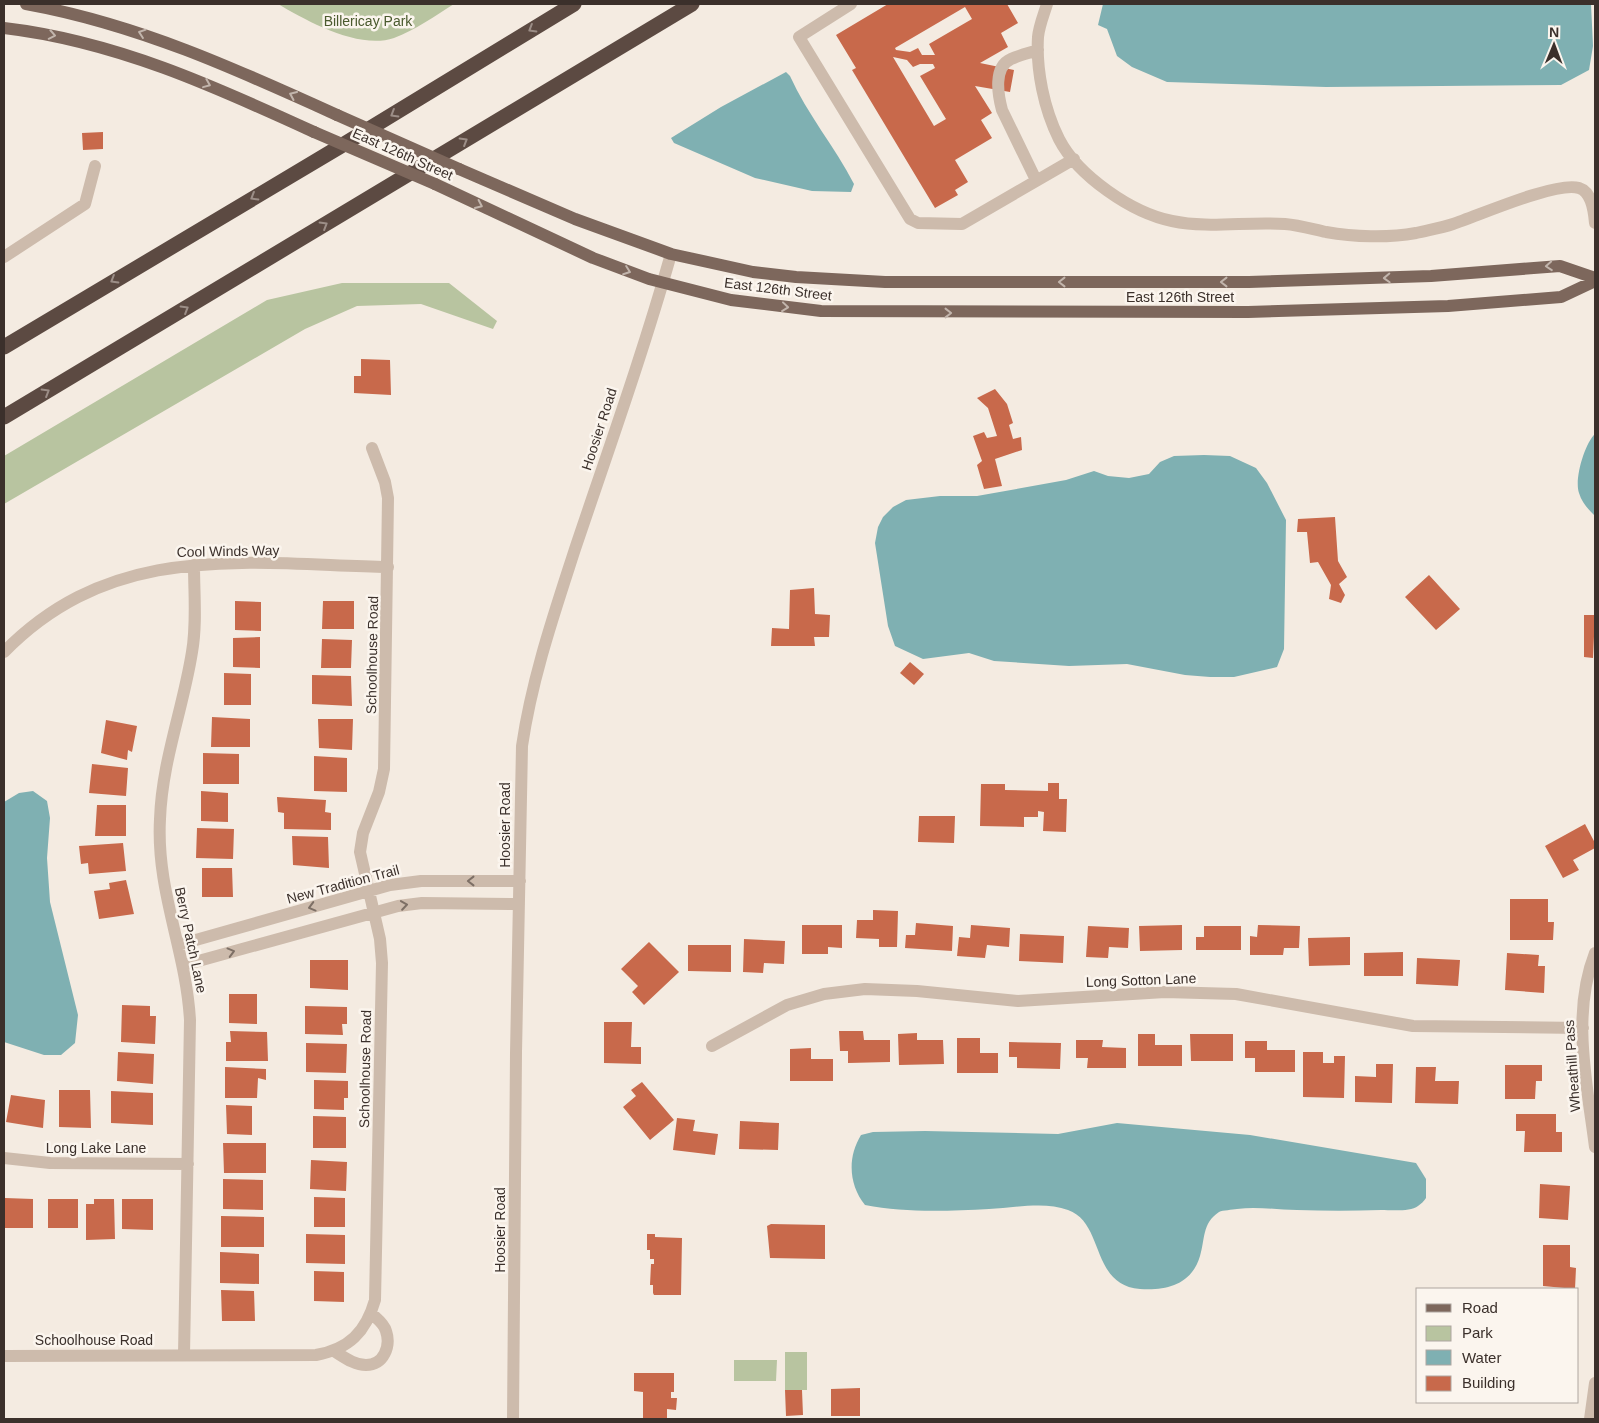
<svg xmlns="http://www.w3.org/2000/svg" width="1599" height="1423" viewBox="0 0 1599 1423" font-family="Helvetica,sans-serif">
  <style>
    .green { fill: #b8c4a0 }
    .water { fill: #7fb0b2 }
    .building { fill: #c8694b; fill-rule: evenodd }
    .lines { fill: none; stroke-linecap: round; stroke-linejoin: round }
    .minor { stroke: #cdbbac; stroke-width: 12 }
    .major { stroke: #7d675c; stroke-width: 12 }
    .highway { stroke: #5c4a42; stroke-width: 15 }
    .major-bridge { stroke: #7d675c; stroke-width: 12 }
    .oneway { stroke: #9c8e87 }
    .oneway2 { stroke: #c2b5ac }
    .oneway3 { stroke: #7d6f65 }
    .labels { text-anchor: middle; stroke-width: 5; stroke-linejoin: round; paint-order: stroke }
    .park-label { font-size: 14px; fill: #4a5a2e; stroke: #fbf5ee }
    .street-label { font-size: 14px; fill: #3b302b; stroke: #fbf5ee }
  </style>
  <rect width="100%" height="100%" fill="#f4ebe1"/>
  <path class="green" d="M278,4H454C435,16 415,30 394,38C359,50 307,21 278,4Z
    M342,283H449L497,321L493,329L421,304L357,306L305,329L4,504V456L267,300Z
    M785,1352H807V1390H785Z
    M734,1360H777L776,1381H734Z"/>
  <path class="water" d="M1103,4H1591L1593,46L1589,70L1561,85L1326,87L1167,82L1132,67L1117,56L1107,29L1098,25Z
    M786,72L790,76C807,114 835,147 854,184L851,192L812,191L755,178L674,143L671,138L721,107Z
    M1595,434V516C1588,509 1582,503 1579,493C1574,479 1585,443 1595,434Z
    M1204,455L1230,456L1256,468L1267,483L1286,520L1284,649L1277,667L1234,677H1210L1185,675L1127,664L1069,666L994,661L969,653L923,659L895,646L888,626L875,543L878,527L883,517L893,507L906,500L940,496H977L1066,480L1094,471L1108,476L1129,478L1149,474L1160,462L1174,456Z
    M33,791L47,801L50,818L47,858L50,902L78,1015L75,1043L61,1055H44L4,1042V802L19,793Z
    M1117,1123L1250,1135L1416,1163L1426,1179V1198C1424,1201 1421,1204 1418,1206C1410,1212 1391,1210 1381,1210C1353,1211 1325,1211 1297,1210C1277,1210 1257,1206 1237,1209C1232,1210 1223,1210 1219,1212C1202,1223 1205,1240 1200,1256C1192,1284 1167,1291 1140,1289C1090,1285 1105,1223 1068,1210C1045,1201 1013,1208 989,1209C948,1211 905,1213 865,1205C849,1185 847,1158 861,1135L873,1132L925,1131L1058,1134Z"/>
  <path class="building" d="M888,4H1007L1018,23L1001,33L1008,47L980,63L1014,70L1010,92L975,86L992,113L981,120L992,138L955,160L968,182L955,190L958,195L935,208L852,70L856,68L836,35ZM965,7L972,19L929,44L935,55H922L918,48L910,52L896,50L895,48ZM893,57L907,60L913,67L920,64H933L935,68L920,76L946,119L934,126Z
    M103,132V149L83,150L82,133Z
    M361,359L390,360L391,395L354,393V376H361Z
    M995,389L1007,404L1013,423L1009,425L1013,439L1021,437L1022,450L995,459L1002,486L984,489L977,465L982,461L973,436L984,432L987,438L997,436L988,408L977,398Z
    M1335,517L1338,561L1347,577L1339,584L1345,595L1341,603L1329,599L1331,585L1318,562L1310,563L1307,532H1297L1298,519Z
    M1429,575L1460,609L1436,630L1405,597Z
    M814,588L815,614L830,615L829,637H814L815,646H771L772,628L789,629L790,590Z
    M235,601L261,602V631L235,630Z
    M323,601H354V629H322Z
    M1584,615H1595L1593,658L1584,657Z
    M260,637V668L233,667V638Z
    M322,639L352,640L351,668H321Z
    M910,662L924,674L914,685L900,673Z
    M224,673L251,674V705H224Z
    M312,675L351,676L352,706L312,704Z
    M212,717L250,719V747H211Z
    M318,719H353L352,750L319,748Z
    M106,720L137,726L132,752L128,750L127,760L101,753Z
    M203,753L239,754V784H203Z
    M314,756L347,758V792L314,791Z
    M92,764L128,768L126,796L89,793Z
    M1048,783H1059V799H1067L1066,832L1043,831L1044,812L1038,811V817H1024V827L980,826L981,784H1005V790L1048,791Z
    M201,791L228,793V822L201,821Z
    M277,797L326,800L325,812L331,813V830L284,829V813L278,812Z
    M97,805H126V836H95Z
    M919,816H955L954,843L918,842Z
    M1585,824L1595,843V848L1573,860L1579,870L1563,878L1545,846Z
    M197,828L234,829L233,859L196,858Z
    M292,836L328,837L329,868L293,865Z
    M123,843L126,871L89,874L88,863L81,864L79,846Z
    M202,868H232L233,897H202Z
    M126,880L134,914L99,919L94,891L110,889L109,883Z
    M1510,899H1548V922H1554L1553,940H1510Z
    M873,910L898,911L897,947H879V939L856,938L857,920H873Z
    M916,923L953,926L952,951L905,948L906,935H915Z
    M802,925H842V948L828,947V954H802Z
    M971,925L1010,928L1009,947L987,945L985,958L957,956L959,937L970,938Z
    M1182,925V950L1140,951L1139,926Z
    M1258,925L1300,926L1299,948H1284L1283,955H1250V936L1257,937Z
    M1088,926L1129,928L1128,948L1109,947L1108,958L1086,957Z
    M1204,926H1241V950H1196V937H1204Z
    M1020,934L1064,936L1063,963L1019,961Z
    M1350,937V965L1309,966L1308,938Z
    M744,939L785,941L784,964L764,963L763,973L743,972Z
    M649,942L679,972L644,1005L632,992L638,986L621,969Z
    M688,945H731V972L688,971Z
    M1403,952V976H1364V953Z
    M1507,953L1539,955L1538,966H1545L1544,993L1505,990Z
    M1417,958L1460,960L1458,986L1416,984Z
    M310,960H348V990L310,988Z
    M229,994H257V1024L229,1023Z
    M122,1005L150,1006V1016H156L155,1044L121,1042Z
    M305,1006L347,1007V1024H342L343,1035L305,1034Z
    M604,1022H632L631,1047H641V1064L604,1063Z
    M230,1031L267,1032L268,1061H226V1042H231Z
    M839,1031H863L864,1040H890V1062L848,1063V1051H840Z
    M917,1033V1040H943L944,1064L899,1065L898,1034Z
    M1138,1034H1155V1045H1182V1066H1138Z
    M1190,1034H1233V1061H1191Z
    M957,1038H980V1053H998V1073H957Z
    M1076,1040H1103L1102,1047L1126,1048V1068H1087L1088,1058H1076Z
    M1245,1041H1267V1050H1295V1072H1255V1058H1245Z
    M1009,1042L1061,1043L1060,1069L1017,1068V1057H1009Z
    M306,1043L347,1044L346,1073L306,1072Z
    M811,1048V1059H833V1081H790V1049Z
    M118,1052L154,1054L153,1084L117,1081Z
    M1303,1052H1323V1063H1334V1056H1345L1344,1098L1303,1097Z
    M1376,1064H1393L1392,1103L1355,1102V1076L1376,1077Z
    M1505,1065H1542V1081H1536L1535,1099H1505Z
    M225,1067L266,1069V1080L258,1078L257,1098H225Z
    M1416,1067H1436L1435,1081H1459L1458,1104L1415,1103Z
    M314,1080L348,1081V1098H344V1110L314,1109Z
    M642,1082L674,1120L650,1140L623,1107L636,1096L631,1090Z
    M59,1090H90L91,1128L59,1127Z
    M111,1091L153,1093V1125L111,1123Z
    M11,1095L45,1100L43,1128L6,1122Z
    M226,1105L252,1106V1135L227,1134Z
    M1516,1114H1556V1132H1562V1152H1524L1525,1131H1516Z
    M313,1116L346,1117V1148H313Z
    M677,1118L695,1120L693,1131L718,1134L715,1155L673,1150Z
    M740,1121L779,1123L778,1150L739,1149Z
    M223,1143H266V1173H224Z
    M311,1160L347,1162L346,1191L310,1189Z
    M223,1179L263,1180V1210L223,1209Z
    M1540,1184L1570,1186L1568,1220L1539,1218Z
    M314,1197L345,1198V1227H314Z
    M5,1198L33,1199V1228H4Z
    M48,1199H78V1228H48Z
    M94,1199H114L115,1239L86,1240V1204H94Z
    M122,1199H153V1230L122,1229Z
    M221,1216L264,1217V1247H221Z
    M771,1224L825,1225V1259L770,1258L767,1226Z
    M306,1234L345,1235V1264L306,1263Z
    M647,1234H655V1237L682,1238L681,1295H654L653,1293V1285H650L651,1264H654V1259H650V1250H647Z
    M1543,1245H1570V1267L1576,1268L1575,1289L1543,1286Z
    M220,1252L259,1254V1284L220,1283Z
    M314,1271L344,1272V1302L314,1301Z
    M221,1290L254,1291L255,1321H222Z
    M634,1373H674V1392H671V1398H677L676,1410L667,1409V1419H643V1392L634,1391Z
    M860,1388V1416H831V1389Z
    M785,1390H802L803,1415L786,1416Z"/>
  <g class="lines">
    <path class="minor" d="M851,4L799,37L910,219L918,223L962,224L1074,159
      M1047,4C1044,14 1039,26 1038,37C1036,70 1044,109 1059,139C1078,176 1132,213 1172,221C1209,229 1247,221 1285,224C1299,225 1312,229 1326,232C1354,237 1388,238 1416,233C1428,230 1441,228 1453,224C1478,216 1556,181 1579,188C1592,192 1594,211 1595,223
      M1036,180L1002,110C998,95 993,67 1011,59C1020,55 1029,53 1038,50
      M4,257L85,204L95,166
      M4,652C114,540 246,564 388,567
      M178,945L390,885L421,881H520
      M1595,953C1571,1014 1587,1084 1595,1147
      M184,965L398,906L422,903L519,904
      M712,1046L787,1005L824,994L865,989L917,991L1018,1001L1165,992L1236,994L1413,1026L1583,1028
      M4,1158L50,1163L188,1164
      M334,1351C344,1357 354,1365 366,1365C384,1365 391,1346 386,1331C384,1323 376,1318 371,1313
      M184,1355L190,1020C186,950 156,891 160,819C162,761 183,709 192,652C197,624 194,594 194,565
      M4,1356L316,1355C349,1349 366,1332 375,1300L382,963L380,939L360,852L363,833L379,792L384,769L388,498L385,482L372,448
      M513,1419L516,1053L522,746C532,678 554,614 575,549C608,451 643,353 671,254
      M1590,1419L1595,1383"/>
    <path class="major" d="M26,4C137,24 236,69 337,115
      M4,28C115,41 214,86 314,132
      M459,169L575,219L671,254L753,272L796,277L885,282H1249L1431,276L1560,266L1595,278
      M435,184L593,258L649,279L731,300L821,311L1248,312L1448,306L1561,297L1595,281"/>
    <path class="highway" d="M4,347L341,146L574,4
      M4,417L692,4"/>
    <path class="major-bridge" d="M337,115L459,169
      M314,132L435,184"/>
  </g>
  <defs><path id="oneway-chevron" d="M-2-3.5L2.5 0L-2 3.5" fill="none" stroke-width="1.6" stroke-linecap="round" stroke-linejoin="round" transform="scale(1.25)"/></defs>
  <g class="oneway">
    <use href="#oneway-chevron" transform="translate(532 29) rotate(149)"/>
    <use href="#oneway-chevron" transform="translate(394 114) rotate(149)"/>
    <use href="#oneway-chevron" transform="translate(464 141) rotate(-31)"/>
    <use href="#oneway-chevron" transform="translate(254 197) rotate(149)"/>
    <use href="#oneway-chevron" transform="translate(324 225) rotate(-31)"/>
    <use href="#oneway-chevron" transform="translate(114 280) rotate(149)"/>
    <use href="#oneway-chevron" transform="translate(185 309) rotate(-31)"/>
    <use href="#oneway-chevron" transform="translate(46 392) rotate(-31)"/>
  </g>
  <g class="oneway2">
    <use href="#oneway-chevron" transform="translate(142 33) rotate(-161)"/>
    <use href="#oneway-chevron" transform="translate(52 35) rotate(11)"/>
    <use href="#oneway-chevron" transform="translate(207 84) rotate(22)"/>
    <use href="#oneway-chevron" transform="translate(293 95) rotate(-156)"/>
    <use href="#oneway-chevron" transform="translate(479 205) rotate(25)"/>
    <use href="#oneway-chevron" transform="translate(1549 266) rotate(176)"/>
    <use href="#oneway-chevron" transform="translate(627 271) rotate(20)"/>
    <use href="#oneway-chevron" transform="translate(1387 278) rotate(178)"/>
    <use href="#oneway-chevron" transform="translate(1062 282) rotate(180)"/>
    <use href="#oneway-chevron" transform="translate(1224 282) rotate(180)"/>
    <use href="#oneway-chevron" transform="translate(785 307) rotate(6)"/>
    <use href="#oneway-chevron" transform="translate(948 313)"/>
  </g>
  <g class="oneway3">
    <use href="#oneway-chevron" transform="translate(471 881) rotate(180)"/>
    <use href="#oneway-chevron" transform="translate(404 905) rotate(-8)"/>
    <use href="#oneway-chevron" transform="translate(312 907) rotate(165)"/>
    <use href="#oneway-chevron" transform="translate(231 952) rotate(-15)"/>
  </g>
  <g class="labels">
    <g class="park-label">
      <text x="368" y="26">Billericay Park</text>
    </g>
    <g class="street-label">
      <text transform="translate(403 154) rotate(24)" y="5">East 126th Street</text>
      <text transform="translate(778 289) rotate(7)" y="5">East 126th Street</text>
      <text x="1180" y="302">East 126th Street</text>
      <text transform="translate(599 429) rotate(-72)" y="5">Hoosier Road</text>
      <text transform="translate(228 551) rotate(-1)" y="5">Cool Winds Way</text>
      <text transform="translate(372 655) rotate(-89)" y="5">Schoolhouse Road</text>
      <text transform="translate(505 825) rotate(-90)" y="5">Hoosier Road</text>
      <text transform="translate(343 884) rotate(-15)" y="5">New Tradition Trail</text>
      <text transform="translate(191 940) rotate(78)" y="5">Berry Patch Lane</text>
      <text transform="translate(1141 980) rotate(-2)" y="5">Long Sotton Lane</text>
      <text transform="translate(1572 1066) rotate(-94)" y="5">Wheathill Pass</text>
      <text transform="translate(365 1069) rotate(-89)" y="5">Schoolhouse Road</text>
      <text x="96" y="1153">Long Lake Lane</text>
      <text transform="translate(500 1230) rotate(-90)" y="5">Hoosier Road</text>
      <text x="94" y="1345">Schoolhouse Road</text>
    </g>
  </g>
  <rect width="1599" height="1423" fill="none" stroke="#3b302b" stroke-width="10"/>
  <rect x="1416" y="1288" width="162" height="115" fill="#fbf5ee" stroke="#aea6a0"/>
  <rect x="1426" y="1304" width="25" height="8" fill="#7d675c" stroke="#aea6a0"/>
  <text x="1462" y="1313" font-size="15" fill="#3b302b">Road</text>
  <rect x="1426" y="1326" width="25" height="15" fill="#b8c4a0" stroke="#aea6a0"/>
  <text x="1462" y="1338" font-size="15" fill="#3b302b">Park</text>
  <rect x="1426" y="1350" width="25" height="15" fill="#7fb0b2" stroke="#aea6a0"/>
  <text x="1462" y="1363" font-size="15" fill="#3b302b">Water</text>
  <rect x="1426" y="1376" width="25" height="15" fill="#c8694b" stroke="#aea6a0"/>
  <text x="1462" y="1388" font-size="15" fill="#3b302b">Building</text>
  <g transform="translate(1554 45) rotate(1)" stroke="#fbf5ee" stroke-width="4" paint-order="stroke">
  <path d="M0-4L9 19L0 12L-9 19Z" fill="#3b302b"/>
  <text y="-8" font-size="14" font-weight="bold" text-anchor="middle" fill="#3b302b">N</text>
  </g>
</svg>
